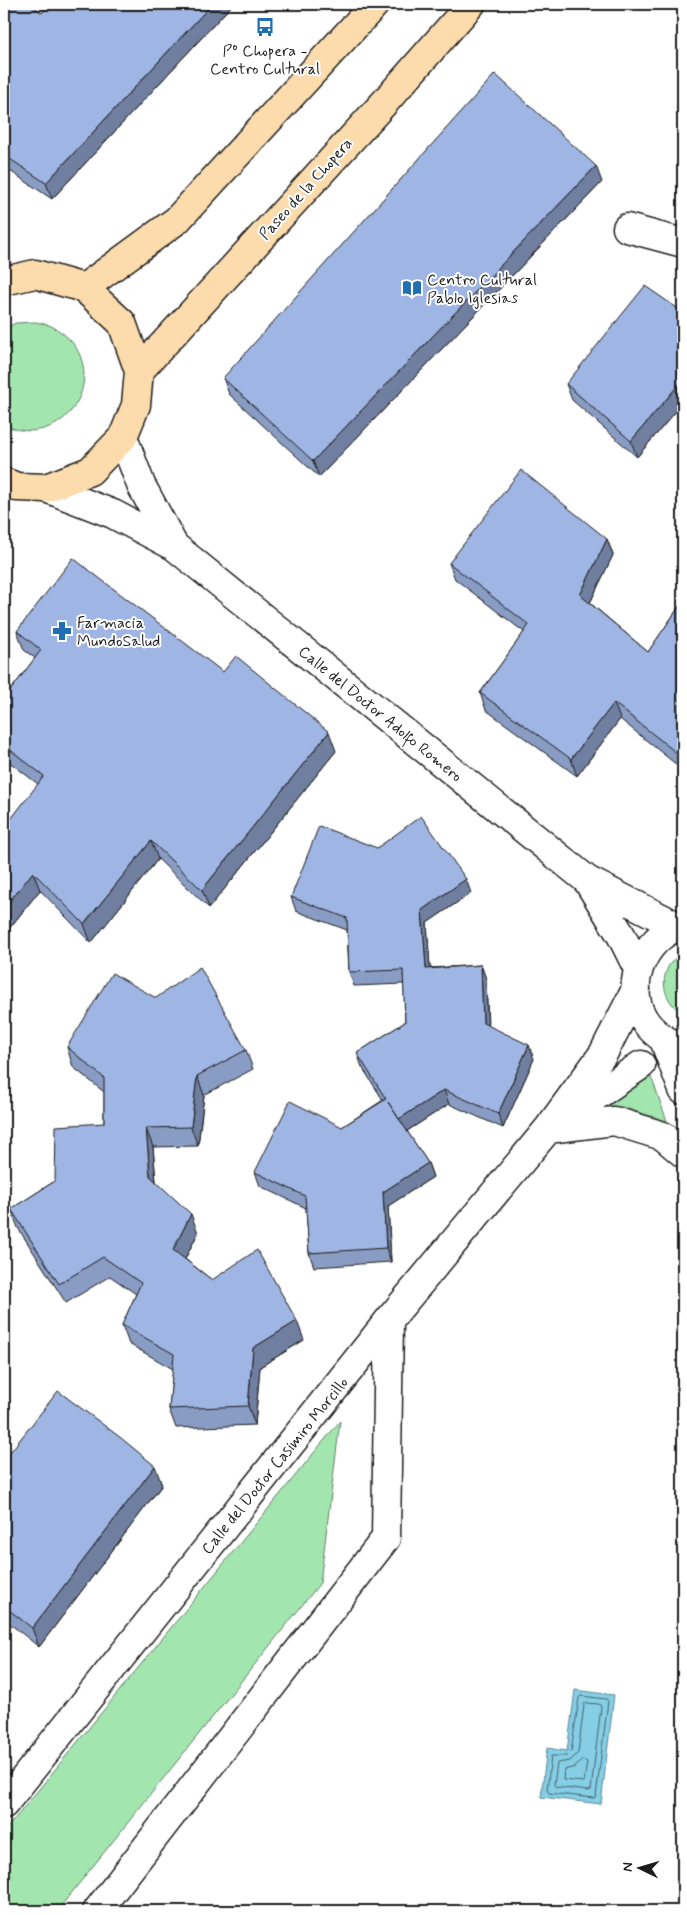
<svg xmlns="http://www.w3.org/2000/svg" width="687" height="1915" viewBox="0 0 687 1915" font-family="Mynerve,sans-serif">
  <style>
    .green { fill: #a3e5af; stroke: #608066 }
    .water { fill: #85cee5; stroke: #5b8795 }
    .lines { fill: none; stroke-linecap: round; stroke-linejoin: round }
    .shore { stroke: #46636c; stroke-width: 1 }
    .minor-casing { stroke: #1c1c1c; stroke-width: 31 }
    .major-casing { stroke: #1c1c1c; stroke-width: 31 }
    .minor { stroke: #fff; stroke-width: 28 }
    .major { stroke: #fcdcac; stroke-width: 28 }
    .wall { fill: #899cc3; stroke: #1c1c1c }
    .shaded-wall { fill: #6f7f9f; stroke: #1c1c1c }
    .building { fill: #9fb5e3; stroke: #1c1c1c }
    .labels { text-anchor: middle; stroke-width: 4; stroke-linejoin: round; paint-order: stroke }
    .poi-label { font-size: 16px; fill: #1c1c1c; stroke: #fff; text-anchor: start }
    .street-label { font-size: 16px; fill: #1c1c1c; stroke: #fff }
  </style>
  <rect width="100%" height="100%" fill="#fff"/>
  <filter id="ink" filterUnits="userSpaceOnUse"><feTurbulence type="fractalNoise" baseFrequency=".02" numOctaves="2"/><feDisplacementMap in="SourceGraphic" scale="10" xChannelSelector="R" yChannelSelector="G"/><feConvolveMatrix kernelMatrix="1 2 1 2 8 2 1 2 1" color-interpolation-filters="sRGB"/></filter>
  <g filter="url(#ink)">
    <path class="green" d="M35,322C41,323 48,324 53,327C117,361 72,455 4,425V328L16,323Z
      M683,953V1013C659,1000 657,966 683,953Z
      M644,1073L650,1076L653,1082L667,1121L622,1107L604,1106Z
      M340,1421L320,1583L57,1911H4V1832Z"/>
    <path class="water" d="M575,1690L614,1695L601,1804L541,1797L547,1748L567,1751Z"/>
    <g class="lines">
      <path class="shore" d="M581,1696L606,1699L608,1701L596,1796L594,1798L549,1793L547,1790L551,1756H567L571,1752L579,1698Z
        M586,1703L599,1704L601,1707L591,1790L588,1791L556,1787L554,1785L557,1763L570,1761L578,1753L584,1705Z
        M583,1760L587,1762L584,1782L563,1780L564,1770L575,1767Z"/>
      <g class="minor-casing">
        <path id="minor" d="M627,228L683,243
          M123,437L141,485L174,546
          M46,488L113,514L174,546L587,880L677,926
          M587,880L621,935L638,969
          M683,925C642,936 620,991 648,1025C658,1037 669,1042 683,1049
          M664,1040L683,1090
          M564,1118L641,1065
          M548,1129L614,1121L663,1136L683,1153
          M4,1804L389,1320L548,1129L603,1054L636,989
          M97,1911L386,1538L389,1320"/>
      </g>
      <g class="major-casing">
        <path id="major" d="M4,281L35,274L84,288L122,323L139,371L136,405L123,437L90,471L46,488L17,487L4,482
          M84,288L177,220L375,4
          M139,371L384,103L471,4"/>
      </g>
      <use href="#minor" class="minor"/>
      <use href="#major" class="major"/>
    </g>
    <path class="wall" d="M4,4L42,13L50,4H233L52,199L4,167Z
      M672,4H683V19Z
      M602,182L319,477L229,394L223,378Z
      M683,312V403L637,457L572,400L566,384Z
      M607,539L613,555L590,603L648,652L683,601V770L620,719L577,776L486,710L480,693L524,632L455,579L449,563Z
      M17,631L223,672L336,751L209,908L158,859L91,943L40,890L4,935L38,784L4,758V699L35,658L24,650Z
      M471,893L427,923L430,968L481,965L486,979L488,1025L534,1059L503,1128L449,1104L407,1131L428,1163L433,1177L388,1206L391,1262L314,1267L309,1253L306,1208L260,1186L255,1172L342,1127L383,1100L362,1067L357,1053L405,1022L404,984L354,986L349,972L347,930L296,911L291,897Z
      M67,1047L246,1050L253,1069L204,1095L198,1146L153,1147L156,1181L198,1233L185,1259L212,1280L304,1340L260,1367L255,1425L176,1428L169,1409L173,1369L129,1344L122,1325L136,1294L110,1276L66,1303L18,1228L11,1209L55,1181L104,1123V1092L73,1067Z
      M4,1460L162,1485L39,1647L4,1619Z"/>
    <path class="shaded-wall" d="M212,4H233L52,199L46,183Z
      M596,166L602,182L319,477L313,461Z
      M680,383L683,392V403L637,457L631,441Z
      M607,539L613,555L586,611L580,595Z
      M614,703L620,719L577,776L571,759Z
      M329,732L336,751L209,908L202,890Z
      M151,841L158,859L91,943L84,924Z
      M33,872L40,890L4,935V908Z
      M466,879L471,893L427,923L431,982L426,969L422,910Z
      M481,965L486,979L488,1037L483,1023Z
      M529,1045L534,1059L503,1128L498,1114Z
      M197,1076L204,1095L198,1146L191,1127Z
      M444,1090L449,1104L404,1133L399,1119Z
      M146,1128L153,1147L157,1195L150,1176Z
      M428,1163L433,1177L388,1206L391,1262L386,1248L383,1192Z
      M191,1214L198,1233L180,1269L173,1250Z
      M297,1321L304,1340L260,1367L255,1425L248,1406L253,1348Z
      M155,1466L162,1485L39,1647L32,1628Z"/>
    <path class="building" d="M4,4H31L42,13L50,4H212L46,183L4,155Z
      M678,4H683V11Z
      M495,74L596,166L313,461L223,378Z
      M645,286L683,312V386L680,383L631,441L566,384Z
      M521,470L607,539L580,595L648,652L683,601V758L614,703L571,759L480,693L529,625L449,563Z
      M73,558L223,672L236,656L329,732L202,890L151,841L84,924L33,872L4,908V828L44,776L4,745V699L41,650L17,631Z
      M421,816L466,879L422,910L426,969L481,965L483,1023L529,1045L498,1114L444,1090L399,1119L388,1102L428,1163L383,1192L386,1248L309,1253L305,1196L255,1172L290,1101L342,1127L386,1099L357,1053L405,1022L403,970L349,972L347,918L291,897L319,826L377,848Z
      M200,967L246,1050L197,1076L191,1127L146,1128L150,1176L191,1214L173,1250L212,1280L257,1250L297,1321L253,1348L248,1406L169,1409L174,1354L122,1325L141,1283L103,1257L59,1284L11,1209L55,1181L56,1126L104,1123V1078L67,1047L112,973L156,998Z
      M58,1391L121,1438L155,1466L32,1628L4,1606V1460Z"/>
  </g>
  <defs>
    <g id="bus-bare" transform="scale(1.5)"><path d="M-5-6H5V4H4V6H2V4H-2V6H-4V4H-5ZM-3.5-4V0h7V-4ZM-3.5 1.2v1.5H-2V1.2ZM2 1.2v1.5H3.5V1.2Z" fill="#1f6fb2" stroke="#fff" stroke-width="2.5" paint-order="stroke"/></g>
    <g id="library-bare" transform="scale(1.5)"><path d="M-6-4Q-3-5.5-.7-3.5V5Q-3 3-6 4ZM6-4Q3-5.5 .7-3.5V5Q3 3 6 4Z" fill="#1f6fb2" stroke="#fff" stroke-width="2.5" paint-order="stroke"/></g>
    <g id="pharmacy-bare" transform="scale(1.5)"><path d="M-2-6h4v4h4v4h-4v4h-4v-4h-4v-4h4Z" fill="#1f6fb2" stroke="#fff" stroke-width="2.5" paint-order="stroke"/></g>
  </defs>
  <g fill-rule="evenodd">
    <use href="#bus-bare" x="265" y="27"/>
    <use href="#library-bare" x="412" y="288"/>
    <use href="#pharmacy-bare" x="62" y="631"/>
  </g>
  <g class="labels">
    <g class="poi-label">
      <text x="265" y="56" text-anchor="middle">Pº Chopera -<tspan x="265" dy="18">Centro Cultural</tspan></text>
      <text x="427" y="285">Centro Cultural<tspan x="427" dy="18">Pablo Iglesias</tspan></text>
      <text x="77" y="628">Farmacia<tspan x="77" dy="18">MundoSalud</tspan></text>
    </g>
    <g class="street-label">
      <text transform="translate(305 188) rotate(-48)" y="6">Paseo de la Chopera</text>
      <text transform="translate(381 713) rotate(39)" y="6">Calle del Doctor Adolfo Romero</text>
      <text transform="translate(274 1465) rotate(-51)" y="6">Calle del Doctor Casimiro Morcillo</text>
    </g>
  </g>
  <rect width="687" height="1915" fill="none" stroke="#fff" stroke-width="20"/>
  <rect x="10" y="10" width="667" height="1895" fill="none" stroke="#1c1c1c" stroke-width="2" filter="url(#ink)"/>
  <g transform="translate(640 1868) rotate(275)" stroke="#ffffff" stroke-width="4" paint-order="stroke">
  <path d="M0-4L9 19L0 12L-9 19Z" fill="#1c1c1c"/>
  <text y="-8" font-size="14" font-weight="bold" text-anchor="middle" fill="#1c1c1c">N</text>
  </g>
</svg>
